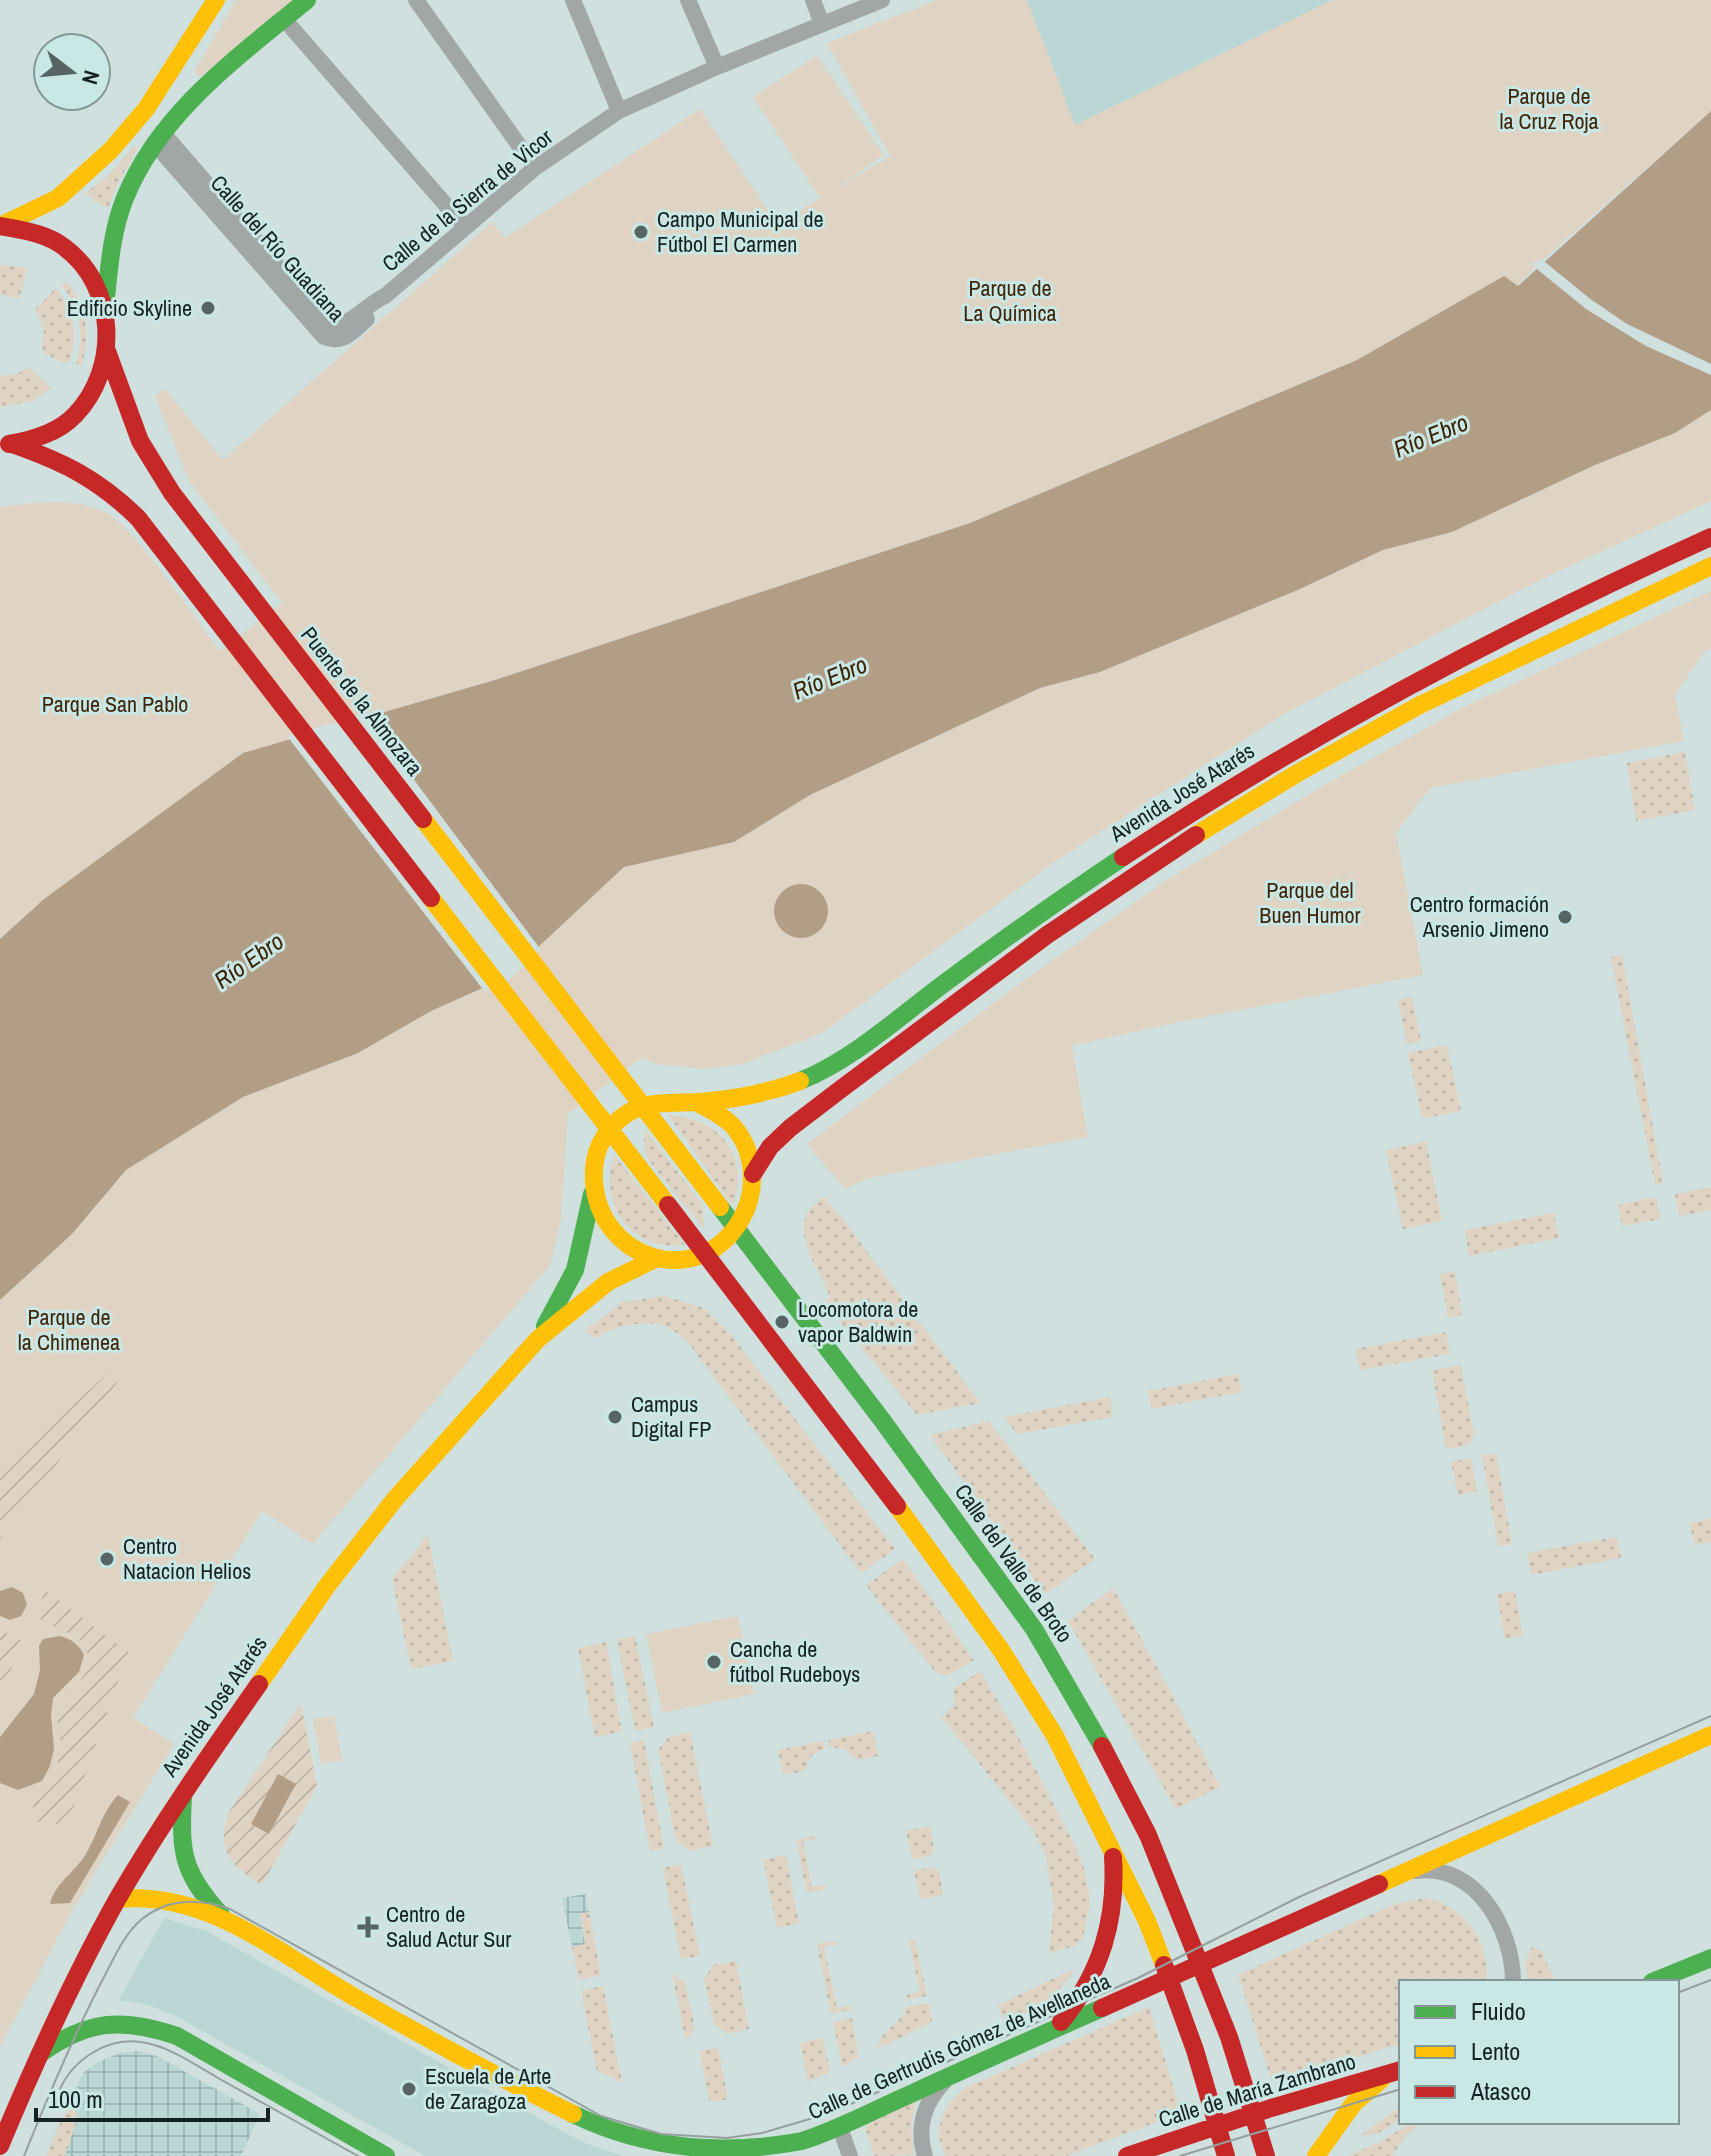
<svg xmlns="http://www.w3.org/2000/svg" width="1711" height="2156" viewBox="0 0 1711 2156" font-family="'Archivo Narrow',sans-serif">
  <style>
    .built { fill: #bad6d5 }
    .industrial { fill: url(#industrial-grid) }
    .grass { fill: url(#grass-dots) }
    .park { fill: #dfd4c4 }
    .garden { fill: url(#garden-furrows) }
    .water { fill: #b29e86 }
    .pier { fill: #cfe0df }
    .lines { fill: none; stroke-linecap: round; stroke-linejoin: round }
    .street { stroke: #a0a7a6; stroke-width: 16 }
    .fast { stroke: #4caf50; stroke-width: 18 }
    .slow { stroke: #ffc107; stroke-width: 18 }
    .jam { stroke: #c62828; stroke-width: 18 }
    .tram { stroke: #959f9e; stroke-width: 2 }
    .poi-dot { fill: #576464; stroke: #c8e7e5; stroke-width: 3 }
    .labels { text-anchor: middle; stroke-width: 6; stroke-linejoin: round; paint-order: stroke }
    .park-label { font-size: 22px; fill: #402509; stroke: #c8e7e5 }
    .street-label { font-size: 22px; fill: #162221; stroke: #c8e7e5 }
    .poi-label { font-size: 22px; fill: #162221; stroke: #c8e7e5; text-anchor: start }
    .water-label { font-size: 24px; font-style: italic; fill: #3d2306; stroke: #c8e7e5 }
  </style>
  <defs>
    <pattern id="industrial-grid" width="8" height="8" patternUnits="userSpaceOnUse" patternTransform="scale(2)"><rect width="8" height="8" fill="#bad6d5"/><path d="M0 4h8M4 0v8" fill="none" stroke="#9fb7b7"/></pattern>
    <pattern id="grass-dots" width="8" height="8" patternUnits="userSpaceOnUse" patternTransform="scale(2)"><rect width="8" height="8" fill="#dfd4c4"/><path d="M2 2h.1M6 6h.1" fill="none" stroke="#bfb6a8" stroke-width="1.8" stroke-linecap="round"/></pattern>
    <pattern id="garden-furrows" width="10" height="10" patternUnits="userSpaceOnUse" patternTransform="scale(2)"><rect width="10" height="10" fill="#dfd4c4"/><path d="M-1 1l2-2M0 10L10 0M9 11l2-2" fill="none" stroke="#bfb6a8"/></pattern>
  </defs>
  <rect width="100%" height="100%" fill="#cfe0df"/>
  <path class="built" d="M1027,0H1332L1075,125Z
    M164,1918L206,1931L558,2129L585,2143L623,2156H425L174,2015L145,2004L119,2000Z"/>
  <path class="industrial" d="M585,1894L589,1912L580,1914L585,1944L572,1947L562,1898Z
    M138,2051L159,2057L260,2114L241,2156H46L83,2073L98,2062L121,2053Z"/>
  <path class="grass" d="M134,147L137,149L115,189L108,208L96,202L86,193L103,180Z
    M0,265L26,268L24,284L18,298L0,295Z
    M68,282C87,308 90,335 82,365L76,364C85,335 81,309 62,285Z
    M56,288C74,310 79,337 69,363L55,359L42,350L44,329L35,310Z
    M29,367L51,388L33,401L0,407V376L17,374Z
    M1685,752L1695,810L1636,821L1627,763Z
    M1622,955L1663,1183L1655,1185L1611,957Z
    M1412,997L1421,1041L1407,1044L1398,1000Z
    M1447,1045L1461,1111L1422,1119L1408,1053Z
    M668,1115C719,1118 751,1154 733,1206Z
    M645,1129L703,1206L704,1229L650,1162L644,1149Z
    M1426,1141L1442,1221L1403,1229L1386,1150Z
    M614,1155L685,1245C630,1252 598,1204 614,1155Z
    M1711,1187V1210L1679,1216L1675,1194Z
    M823,1196L839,1214L980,1403L917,1415L825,1303L830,1297C822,1274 796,1241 806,1216C809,1209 818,1202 823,1196Z
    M1656,1197L1660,1219L1622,1226L1618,1205Z
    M1554,1213L1559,1238L1469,1256L1465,1230Z
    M1455,1271L1462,1315L1448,1318L1440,1274Z
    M664,1296L704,1308L731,1335L895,1549L861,1573L687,1341C680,1336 673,1329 665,1326C643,1319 614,1327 595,1338L585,1331L623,1302Z
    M1446,1332L1450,1354L1360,1370L1356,1349Z
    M1461,1365L1474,1434L1469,1445L1446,1449L1432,1370Z
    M1238,1374L1242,1392L1151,1409L1148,1391Z
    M1110,1397L1113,1417L1017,1434L1004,1417Z
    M989,1421L1095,1559L1045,1594L930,1435Z
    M1496,1453L1512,1544L1498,1546L1482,1456Z
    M1471,1458L1477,1491L1458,1495L1451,1462Z
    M1711,1519V1542L1694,1545L1690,1523Z
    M428,1535L453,1661L411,1669L392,1579Z
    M1617,1537L1621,1558L1531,1575L1527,1553Z
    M903,1559L974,1660L947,1676L936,1673L866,1585Z
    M1113,1588L1168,1687L1220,1787L1176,1809L1068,1621Z
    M1515,1591L1523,1636L1505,1639L1497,1594Z
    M635,1636L654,1727L635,1731L617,1640Z
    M606,1642L622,1732L595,1737L578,1648Z
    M980,1671L1015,1730L1077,1849L1085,1871L1090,1902L1083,1938L1075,1946L1049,1953L1054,1904L1045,1854L1031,1827L942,1718L954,1704V1689Z
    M873,1731L878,1756L857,1760L845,1749L829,1747L828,1740Z
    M690,1732L713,1846L690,1851L676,1841L658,1750L668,1737Z
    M644,1740L664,1848L650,1851L630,1743Z
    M824,1741L825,1748L811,1756L804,1771L783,1775L778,1750Z
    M930,1826L934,1850L930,1856L912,1859L906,1831Z
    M815,1836V1839L803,1842L812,1887L825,1885L826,1889L807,1893L796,1840Z
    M786,1855L799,1924L777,1928L763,1860Z
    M681,1864L700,1956L681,1959L663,1868Z
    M933,1867L939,1871L943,1895L920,1899L914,1871Z
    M1425,1898C1466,1906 1491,1942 1486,1982H1401V2044L1272,2082L1238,1975L1395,1904Z
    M589,1912L601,1975L579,1980L572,1947L585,1944L580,1914Z
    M915,1940L927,1996L907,1999V1995L920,1992L909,1941Z
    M836,1941L837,1944L824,1947L837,2008L849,2006L850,2010L831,2014L817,1944Z
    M1532,1947L1541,1951L1556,1982H1528L1525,1963Z
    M736,1961L749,2029L727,2034L714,2024L704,1979L713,1965Z
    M1076,1968C1061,1990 1032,2018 1005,2020L998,2005Z
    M672,1974L685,1982L695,2028L686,2041Z
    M603,1986L622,2082L597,2071L581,1991Z
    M929,2003L932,2022L877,2049C881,2029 900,2026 907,2007Z
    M1149,2007L1181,2113L1066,2156H946C930,2130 944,2106 965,2088Z
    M852,2018L859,2057L842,2066L833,2022Z
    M823,2038L830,2072L808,2082L800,2043Z
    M718,2047L727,2095L726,2100L709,2101L700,2051Z
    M76,2088L74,2106L78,2117L65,2156H46Z
    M916,2101L911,2126L914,2155L874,2156L865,2129L867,2124Z
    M1401,2106V2119L1377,2134L1360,2136Z
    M1412,2122H1422L1405,2137L1391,2156H1348L1382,2141Z"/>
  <path class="park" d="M236,0H293L200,77L197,76L195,70Z
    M937,0H1027L1075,125L1332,0H1711V111L1538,264L1517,286L1504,276L1357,360L970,523L495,680L327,729L44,899L0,939V507C34,502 73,497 105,512C132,524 198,622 220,651L282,603L189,481L155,396L165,389L223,460L492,222L505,238L700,109L778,225L820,198L753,97L817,55L884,155L835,190L890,156L827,43Z
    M1711,410V501L1542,579L1284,714L1063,856L822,1033L743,1064L704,1069L657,1064L641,1058L568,1114L561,1218L551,1264L313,1544L262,1511L133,1718L174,1744L73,1909L0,2047V1300L72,1234L126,1170L243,1097L358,1053L431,1011L505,978L624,867L734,842L810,795L1040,688L1100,672L1300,589L1383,550L1452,532L1595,465L1675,433Z
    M1711,591V649L1705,651L1675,695L1684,741L1430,788L1396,833L1423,975L1179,1022L1072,1046L1088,1137L869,1178L845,1189L807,1144L1015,987L1162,883L1314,791L1460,709Z
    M738,1616L754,1694L662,1713L646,1634Z
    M334,1716L342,1760L321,1764L313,1719Z"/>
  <path class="garden" d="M116,1366L125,1372L0,1540V1470Z
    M45,1590L131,1654L124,1665L67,1826L34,1821L33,1803L55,1777L61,1744L56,1712L64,1697L78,1684L91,1664C83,1629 65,1636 40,1619L39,1606Z
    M0,1630L21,1640L22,1653C11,1665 8,1678 0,1693Z
    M301,1703L317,1786L262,1885C231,1867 215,1849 229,1812Z"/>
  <path class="water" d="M1711,111V410L1675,433L1595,465L1452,532L1383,550L1300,589L1100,672L1040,688L810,795L734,842L624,867L505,978L431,1011L358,1053L243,1097L126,1170L72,1234L0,1300V939L44,899L243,753L495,680L970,523L1357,360L1504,276L1518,286Z
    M774 911a27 27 0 1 1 54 0a27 27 0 1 1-54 0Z
    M12,1587L23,1593L27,1605L21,1616L10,1620L0,1616V1591Z
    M59,1636C70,1638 79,1644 84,1655L79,1672L53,1698L51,1715L54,1749L50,1766L42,1781L18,1790L0,1783V1737L34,1694L40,1670L39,1646L43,1639Z
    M278,1774L296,1784L269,1834L251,1824Z
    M118,1795L130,1802L70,1903L50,1904C54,1885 73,1873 84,1857C97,1837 101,1813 118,1795Z"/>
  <path class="pier" d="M1540,258L1589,298L1627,324L1711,364V375L1646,346L1586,309L1532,265Z
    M365,714L541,950L508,981L485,992L287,736Z"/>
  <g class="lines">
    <path class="street" d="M416,0L535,168
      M573,0L619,111
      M688,0L717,67
      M813,0L822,24
      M284,19L465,227
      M162,132L324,319C345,336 362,306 385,296L535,168L619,111L717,67L882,0
      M154,143L324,337C343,345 353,331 367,319
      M1416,1871C1476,1863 1513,1929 1513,1982
      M840,2128L850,2156
      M925,2156C916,2129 924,2102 944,2082"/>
    <path class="fast" d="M105,307C109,271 111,232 125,198C160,112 238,57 307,0
      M800,1081C852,1060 898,1018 942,985C1002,940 1062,898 1123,857
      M720,1207L882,1420L1034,1629L1102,1746
      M545,1326L575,1270L592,1194
      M183,1797C180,1853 182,1872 221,1915
      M1652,1982L1711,1958
      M40,2054C87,2020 122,2017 177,2036L386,2156
      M573,2114C645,2149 723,2156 802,2141C840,2129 876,2109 913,2093C976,2064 1039,2036 1102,2008"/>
    <path class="slow" d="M0,226L58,198L111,150L146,109L216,0
      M423,819L720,1207
      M1196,835L1296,774L1418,706L1711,566
      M431,898L668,1205
      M696,1102C708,1109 722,1115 732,1125C756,1151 758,1192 740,1221C697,1292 598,1259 594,1180C593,1166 596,1150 603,1139C631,1093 668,1106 711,1101C742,1098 771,1092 800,1081
      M897,1506L1001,1650L1055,1736L1147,1921L1164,1965
      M259,1684L327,1586L395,1499L538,1339L608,1282L655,1259
      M1379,1884L1711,1735
      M118,1899C209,1890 282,1956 356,1998C427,2039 500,2078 573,2114
      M1316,2156L1354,2103L1381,2080"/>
    <path class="jam" d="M0,226C21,230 46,233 64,247C117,286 120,368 75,415C58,433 33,440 9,444
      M107,351L140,441L172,493L423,819
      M12,444C64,462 98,479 138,518L431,898
      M1123,857C1310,734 1507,629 1711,537
      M753,1174L770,1147L790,1128L841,1089L1047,935L1196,835
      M668,1205L897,1506
      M1102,1746L1148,1835L1229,2037L1266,2156
      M1164,1965L1195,2050L1226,2156
      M1102,2008L1379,1884
      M1061,2022C1101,1973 1117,1920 1113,1857
      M0,2146C35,2062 73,1978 118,1898C161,1824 210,1754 259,1684
      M1127,2156L1271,2108L1401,2070"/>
    <path class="tram" d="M1677,1993L1711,1980
      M60,2089C73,2060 107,2037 140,2042C167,2045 194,2064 218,2078C265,2104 311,2130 358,2156
      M24,2156C49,2094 74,2034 105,1975C115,1956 125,1933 142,1919C168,1898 200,1898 230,1909L601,2116L661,2134L727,2138L762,2133L830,2113L1138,1978L1299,1897L1711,1716
      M1180,2156L1401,2089"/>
  </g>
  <g class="poi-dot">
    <circle cx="641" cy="232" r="8"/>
    <circle cx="208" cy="308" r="8"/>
    <circle cx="1565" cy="917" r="8"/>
    <circle cx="782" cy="1322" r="8"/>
    <circle cx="615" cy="1417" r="8"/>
    <circle cx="107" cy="1559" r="8"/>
    <circle cx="714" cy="1662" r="8"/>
    <path d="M364 1915h8v8h8v8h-8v8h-8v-8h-8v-8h8z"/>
    <circle cx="409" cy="2089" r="8"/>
  </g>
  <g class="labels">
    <g class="park-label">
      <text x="1549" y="104">Parque de<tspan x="1549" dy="25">la Cruz Roja</tspan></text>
      <text x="1010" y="296">Parque de<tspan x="1010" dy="25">La Química</tspan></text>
      <text x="115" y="712">Parque San Pablo</text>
      <text x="1310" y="898">Parque del<tspan x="1310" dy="25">Buen Humor</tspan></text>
      <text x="69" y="1325">Parque de<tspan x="69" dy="25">la Chimenea</tspan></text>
    </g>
    <g class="street-label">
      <text transform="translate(467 200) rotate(-39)" y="8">Calle de la Sierra de Vicor</text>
      <text transform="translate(278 248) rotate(48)" y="8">Calle del Río Guadiana</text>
      <text transform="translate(362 701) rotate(52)" y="8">Puente de la Almozara</text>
      <text transform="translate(1182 792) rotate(-32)" y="8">Avenida José Atarés</text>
      <text transform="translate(1014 1563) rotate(55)" y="8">Calle del Valle de Broto</text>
      <text transform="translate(214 1706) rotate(-55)" y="8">Avenida José Atarés</text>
      <text transform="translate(959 2046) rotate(-24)" y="8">Calle de Gertrudis Gómez de Avellaneda</text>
      <text transform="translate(1257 2090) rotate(-17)" y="8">Calle de María Zambrano</text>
    </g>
    <g class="poi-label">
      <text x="657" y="227">Campo Municipal de<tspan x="657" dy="25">Fútbol El Carmen</tspan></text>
      <text x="192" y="316" text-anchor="end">Edificio Skyline</text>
      <text x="1549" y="912" text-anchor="end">Centro formación<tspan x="1549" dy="25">Arsenio Jimeno</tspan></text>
      <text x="798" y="1317">Locomotora de<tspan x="798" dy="25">vapor Baldwin</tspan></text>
      <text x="631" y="1412">Campus<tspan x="631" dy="25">Digital FP</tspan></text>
      <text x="123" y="1554">Centro<tspan x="123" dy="25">Natacion Helios</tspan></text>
      <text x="730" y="1657">Cancha de<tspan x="730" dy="25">fútbol Rudeboys</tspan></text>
      <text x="386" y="1922">Centro de<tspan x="386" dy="25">Salud Actur Sur</tspan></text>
      <text x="425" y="2084">Escuela de Arte<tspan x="425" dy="25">de Zaragoza</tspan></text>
    </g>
    <g class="water-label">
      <text transform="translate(1431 436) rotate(-22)" y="8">Río Ebro</text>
      <text transform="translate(830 678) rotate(-22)" y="8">Río Ebro</text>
      <text transform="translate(249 961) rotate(-35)" y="8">Río Ebro</text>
    </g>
  </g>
  <rect x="1399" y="1980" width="280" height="144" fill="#c8e7e5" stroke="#819897" stroke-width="2"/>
  <rect x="1415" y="2006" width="40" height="12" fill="#4caf50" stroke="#819897" stroke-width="2"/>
  <text x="1471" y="2020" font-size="24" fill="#162221">Fluido</text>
  <rect x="1415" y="2046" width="40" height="12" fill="#ffc107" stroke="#819897" stroke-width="2"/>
  <text x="1471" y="2060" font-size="24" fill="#162221">Lento</text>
  <rect x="1415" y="2086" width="40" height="12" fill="#c62828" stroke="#819897" stroke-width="2"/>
  <text x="1471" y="2100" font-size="24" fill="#162221">Atasco</text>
  <g transform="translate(72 72) rotate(106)"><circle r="38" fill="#c8e7e5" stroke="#819897" stroke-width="2"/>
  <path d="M0-6L14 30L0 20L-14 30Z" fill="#576464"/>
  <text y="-12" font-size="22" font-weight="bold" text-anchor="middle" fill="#162221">N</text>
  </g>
  <path d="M36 2108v12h232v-12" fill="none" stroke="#162221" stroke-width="4"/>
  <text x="48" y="2108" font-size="24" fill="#162221" stroke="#c8e7e5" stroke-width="6" paint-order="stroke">100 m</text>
</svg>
